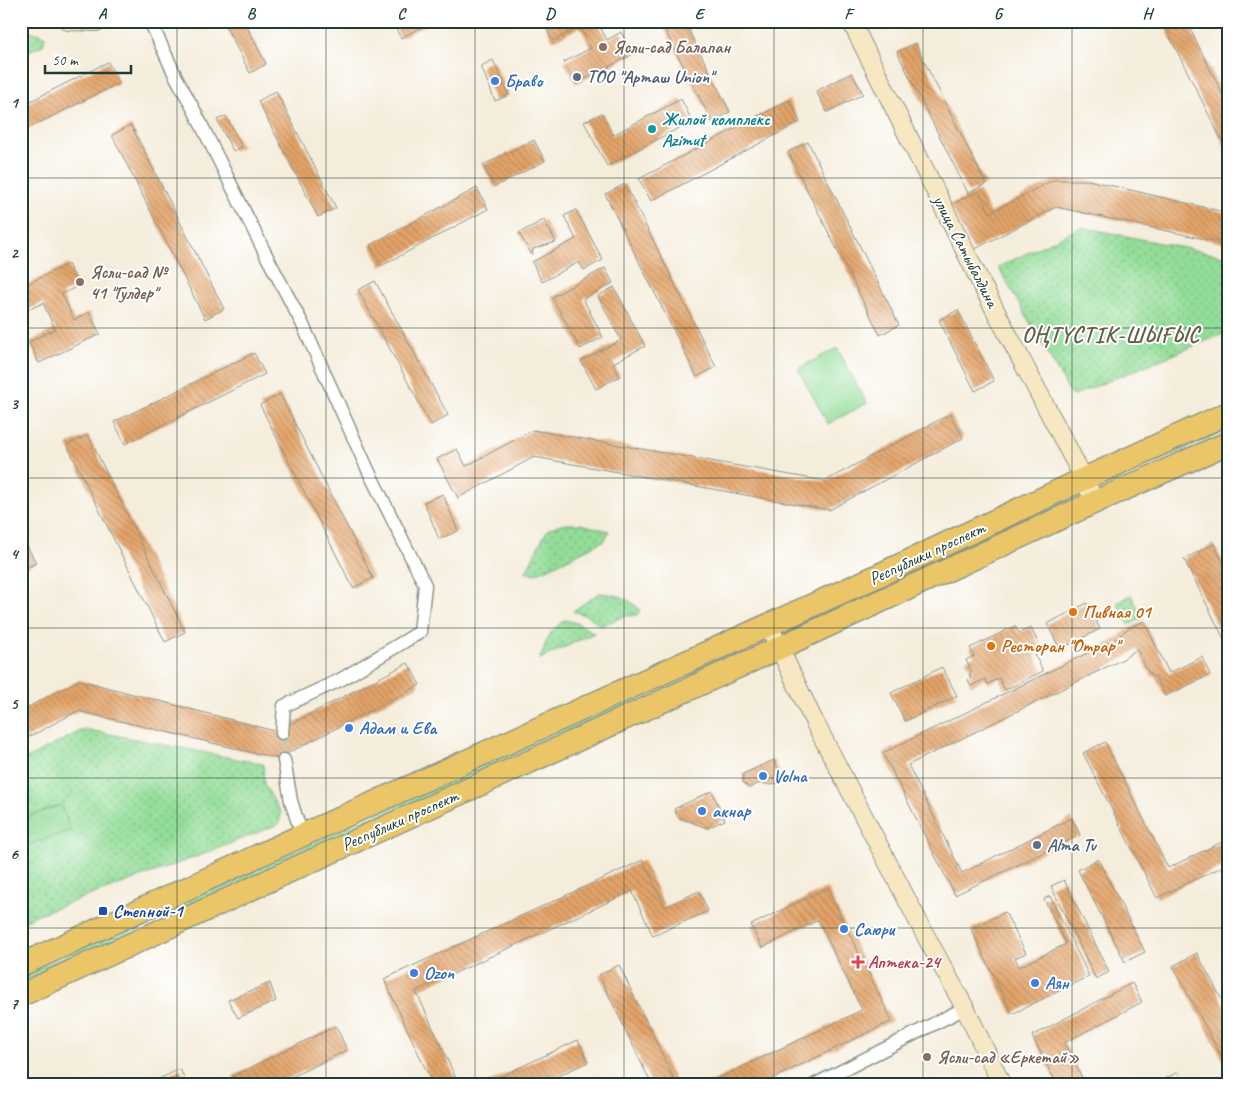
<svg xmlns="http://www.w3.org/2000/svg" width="1249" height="1106" viewBox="0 0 1249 1106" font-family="Caveat,sans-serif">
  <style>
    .green { fill: url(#green-dots); stroke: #598d66 }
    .pitch { fill: #93dd98; stroke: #598d66 }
    .building { fill: url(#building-back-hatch) }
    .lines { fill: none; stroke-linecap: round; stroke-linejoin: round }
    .street-tunnel { stroke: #cacaba; stroke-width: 12; stroke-dasharray: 12 6; stroke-linecap: butt }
    .street-casing { stroke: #8a9588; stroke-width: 15 }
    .secondary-casing { stroke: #8a9588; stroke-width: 20 }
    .highway-casing { stroke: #8a9588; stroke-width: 25 }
    .street { stroke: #fff; stroke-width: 12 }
    .secondary { stroke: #f7e8c3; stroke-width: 18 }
    .highway { stroke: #ebc669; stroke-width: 22 }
    .grid { fill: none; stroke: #1f3d34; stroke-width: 1; stroke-opacity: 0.55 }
    .education-dot { fill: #8d6e63; stroke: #fff; stroke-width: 2 }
    .service-dot { fill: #5c6f8a; stroke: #fff; stroke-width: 2 }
    .shop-dot { fill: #3f7fe0; stroke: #fff; stroke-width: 2 }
    .culture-dot { fill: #0f9aa8; stroke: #fff; stroke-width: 2 }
    .food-dot { fill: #e8710a; stroke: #fff; stroke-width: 2 }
    .transit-dot { fill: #1a4fb4; stroke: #fff; stroke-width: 2 }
    .health-dot { fill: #e0444e; stroke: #fff; stroke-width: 2 }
    .labels { text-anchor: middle; stroke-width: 4; stroke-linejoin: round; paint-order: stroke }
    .education-label { font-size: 18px; font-weight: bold; fill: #785e54; stroke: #fff; text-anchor: start }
    .service-label { font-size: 18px; font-weight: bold; fill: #4e5e75; stroke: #fff; text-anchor: start }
    .shop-label { font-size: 18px; font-weight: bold; fill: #366cbe; stroke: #fff; text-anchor: start }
    .culture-label { font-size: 18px; font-weight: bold; fill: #0d838f; stroke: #fff; text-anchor: start }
    .street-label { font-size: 18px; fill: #1f3d34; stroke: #fff }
    .food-label { font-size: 18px; font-weight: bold; fill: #c56008; stroke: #fff; text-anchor: start }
    .transit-label { font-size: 18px; font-weight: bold; fill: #164399; stroke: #fff; text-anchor: start }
    .health-label { font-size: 18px; font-weight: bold; fill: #be3a42; stroke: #fff; text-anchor: start }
    .district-label { font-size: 22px; font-weight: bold; letter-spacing: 1px; fill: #646147; stroke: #fff }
    .neatline { fill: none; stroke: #1f3d34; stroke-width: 2 }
    .grid-label { font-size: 16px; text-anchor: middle; font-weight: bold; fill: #1f3d34 }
  </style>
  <defs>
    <pattern id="green-dots" width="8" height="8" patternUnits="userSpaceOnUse" patternTransform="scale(1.25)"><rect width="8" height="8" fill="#93dd98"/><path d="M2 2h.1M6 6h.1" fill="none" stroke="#77b47d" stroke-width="1.8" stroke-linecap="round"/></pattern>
    <pattern id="building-back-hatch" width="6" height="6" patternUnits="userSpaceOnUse" patternTransform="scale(1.25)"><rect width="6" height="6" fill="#e4a469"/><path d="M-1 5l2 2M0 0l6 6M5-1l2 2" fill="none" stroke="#b88757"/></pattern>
  </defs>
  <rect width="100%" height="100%" fill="#fff"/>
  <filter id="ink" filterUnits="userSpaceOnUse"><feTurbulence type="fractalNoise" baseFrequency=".02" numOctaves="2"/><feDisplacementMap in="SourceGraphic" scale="10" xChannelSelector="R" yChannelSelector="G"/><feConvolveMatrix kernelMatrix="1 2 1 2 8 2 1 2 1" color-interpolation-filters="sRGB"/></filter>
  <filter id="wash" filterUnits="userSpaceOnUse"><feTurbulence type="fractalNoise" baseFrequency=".0096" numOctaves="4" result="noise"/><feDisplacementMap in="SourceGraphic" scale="20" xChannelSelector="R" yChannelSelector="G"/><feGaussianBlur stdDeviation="1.12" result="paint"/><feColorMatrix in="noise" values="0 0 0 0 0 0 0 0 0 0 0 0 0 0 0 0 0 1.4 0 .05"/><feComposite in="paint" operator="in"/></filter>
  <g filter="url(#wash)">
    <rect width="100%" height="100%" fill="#f5eddb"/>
    <path class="green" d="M21,28L45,36L43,45L21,54Z
      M1082,227L1228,257V332L1072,396L998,267Z
      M1228,423V429L1104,486L1101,480Z
      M1067,497L1069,503L788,632L786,626Z
      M561,524H581L609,531L605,540L545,570L535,574L526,572L538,547L548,529Z
      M599,593C620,595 625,596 640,610L637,615L625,616L600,626L590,617L573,611Z
      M1131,595L1143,617L1129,625L1117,603Z
      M566,620L577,623L594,633L540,659C546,643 549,628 566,620Z
      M757,640L758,644L21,983V976Z
      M84,729L263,764L264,784L281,813L279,824L204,854L36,915L21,923V762Z"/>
    <path class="pitch" d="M837,348L867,403L828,424L798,369Z
      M61,805L70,830L22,847L21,844V819Z"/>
    <g id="blocks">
      <path class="building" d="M223,21H244L266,64L250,73Z
        M394,21H433L401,38L392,22Z
        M543,21H597L607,40L621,32L633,54L576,84L564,62L591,48L580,27L553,41Z
        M660,21H684L730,112L712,122Z
        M1162,21H1186L1228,105V153Z
        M915,43L986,184L968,193L897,52Z
        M493,60L509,95L495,101L481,66Z
        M108,62L119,83L21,132V106Z
        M852,73L863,94L827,112L816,91Z
        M276,91L336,208L318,217L258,101Z
        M681,99L692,121L607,166L584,122L602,113L613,135Z
        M789,100L800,122L651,201L639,179Z
        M226,116L242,147L233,151L217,120Z
        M131,125L224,309L205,319L112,135Z
        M534,140L545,161L494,187L483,165Z
        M808,142L899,325L880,335L788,152Z
        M1053,180H1088L1228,213V244L1056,207L973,250L950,205L979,191L990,213Z
        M625,184L716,367L697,377L605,194Z
        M477,188L488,209L381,266L370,245Z
        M576,210L603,260L584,270L579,262L542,282L532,262L576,239L564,216Z
        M544,220L556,242L533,249L532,255L519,233Z
        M68,264L78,286L62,294L74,320L89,312L100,334L39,363L29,342L55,329L43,303L21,313V287Z
        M605,268L613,283L583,299L603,337L580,349L552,297Z
        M375,281L448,415L431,425L358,290Z
        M614,287L645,346L613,363L620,376L596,389L581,361L621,340L598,296Z
        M958,310L994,381L975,391L939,320Z
        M254,353L265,374L125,444L114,422Z
        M280,394L373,578L353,588L260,405Z
        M950,414L963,438L829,510L534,457L458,498L437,459L457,449L466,466L533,430L825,481Z
        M88,435L185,632L165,642L67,445Z
        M443,494L458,531L439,539L424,502Z
        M21,534L36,563L21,570Z
        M1214,544L1228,572V647L1184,559Z
        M1087,603L1100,629L1060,649L1047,624Z
        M1144,621L1169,673L1202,657L1210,675L1165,696L1155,676L1152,677L1149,671L1148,672L1137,649L1123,659L908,765L962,873L1072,818L1080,835L955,895L883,753L1116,639L1127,629Z
        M1015,626L1019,633L1031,628L1042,651L1035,655L1043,671L1005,690L999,678L988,684L985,679L971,686L968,680L971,678L969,674L972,672L966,660L974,656L970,648Z
        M408,663L420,685L288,753L284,760L78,711L21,741V711L79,680L282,733L287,726Z
        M942,667L957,696L905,721L891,693Z
        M1105,742L1168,868L1228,839V864L1157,898L1083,753Z
        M774,760L783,780L772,785L760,783L749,788L743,782V774Z
        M712,791L725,820L707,828L678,817L674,809Z
        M1098,859L1145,952L1125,962L1078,870Z
        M643,860L665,907L699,891L708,911L653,936L632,891L416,991L459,1085H433L384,979Z
        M1064,880L1109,972L1096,979L1051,886Z
        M827,888L892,1021L759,1085H704L862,1010L818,920L762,948L751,925Z
        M1050,896L1089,976L1012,1014L971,929L1005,912L1026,953L1015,958L1019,967L1066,944L1044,899Z
        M1197,953L1228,1011V1069L1173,966Z
        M619,965L677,1085H652L599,975Z
        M270,983L276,1001L238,1018L228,1000Z
        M1132,983L1142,1002L1064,1043L1086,1085H1057L1032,1036Z
        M336,1026L347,1050L275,1085H237L233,1076Z
        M578,1040L588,1062L538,1085H482Z
        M180,1069L187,1085H146Z
        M1178,1072L1185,1085H1153Z"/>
    </g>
  </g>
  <g filter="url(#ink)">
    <use href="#blocks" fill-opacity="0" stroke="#8a9588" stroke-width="1"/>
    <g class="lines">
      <path class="street-tunnel" d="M282,733L284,760"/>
      <g class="street-casing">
        <path id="street" d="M150,21L175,75L194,110L266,255L302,323L368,470L425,585L420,632L340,680L284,706L282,733
          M284,760L291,801L302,835
          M814,1085L965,1008"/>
      </g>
      <g class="secondary-casing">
        <path id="secondary" d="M68,21L96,22L98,21
          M851,21L984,289L1084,479L1095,502
          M768,624L814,721L929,942L965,1008L1002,1085"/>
      </g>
      <g class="highway-casing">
        <path id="highway" d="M21,965L316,829L875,577L1084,479L1228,413
          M21,995L307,863L779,648L1095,502L1228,443"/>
      </g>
      <use href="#street" class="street"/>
      <use href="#secondary" class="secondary"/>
      <use href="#highway" class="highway"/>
    </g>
  </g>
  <path class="grid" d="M177,21V1085M326,21V1085M475,21V1085M624,21V1085M774,21V1085M923,21V1085M1072,21V1085M21,178H1228M21,328H1228M21,478H1228M21,628H1228M21,778H1228M21,928H1228"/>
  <g class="education-dot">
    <circle cx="603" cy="47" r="5"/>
    <circle cx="80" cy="282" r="5"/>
    <circle cx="927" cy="1057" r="5"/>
  </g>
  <g class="service-dot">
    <circle cx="577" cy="77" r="5"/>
    <circle cx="1037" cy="845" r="5"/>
  </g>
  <g class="shop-dot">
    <circle cx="495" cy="81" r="5"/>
    <circle cx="349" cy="728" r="5"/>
    <circle cx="763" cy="776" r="5"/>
    <circle cx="702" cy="811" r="5"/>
    <circle cx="844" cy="929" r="5"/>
    <circle cx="414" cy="973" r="5"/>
    <circle cx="1035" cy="983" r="5"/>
  </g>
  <circle class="culture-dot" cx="652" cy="129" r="5"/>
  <g class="food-dot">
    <circle cx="1073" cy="612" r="5"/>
    <circle cx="991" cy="646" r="5"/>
  </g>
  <rect class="transit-dot" x="98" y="906" width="10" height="10" rx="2.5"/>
  <path class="health-dot" d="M855.5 954.5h5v5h5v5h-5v5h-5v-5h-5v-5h5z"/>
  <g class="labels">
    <g class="education-label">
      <text x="613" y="53">Ясли-сад Балапан</text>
      <text x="90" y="278">Ясли-сад №<tspan x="90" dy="21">41 "Гулдер"</tspan></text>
      <text x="937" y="1063">Ясли-сад «Еркетай»</text>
    </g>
    <g class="service-label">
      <text x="587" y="83">ТОО "Арташ Union"</text>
      <text x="1047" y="851">Alma Tv</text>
    </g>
    <g class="shop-label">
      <text x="505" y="87">Браво</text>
      <text x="359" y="734">Адам и Ева</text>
      <text x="773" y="782">Volna</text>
      <text x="712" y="817">акнар</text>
      <text x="854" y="935">Саюри</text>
      <text x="424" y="979">Ozon</text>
      <text x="1045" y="989">Аян</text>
    </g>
    <g class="culture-label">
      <text x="662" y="125">Жилой комплекс<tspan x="662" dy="21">Azimut</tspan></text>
    </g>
    <g class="street-label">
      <text transform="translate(966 251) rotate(63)" y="6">улица Сатыбалдина</text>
      <text transform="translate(927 553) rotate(-25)" y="6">Республики проспект</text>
      <text transform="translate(400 820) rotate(-24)" y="6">Республики проспект</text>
    </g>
    <g class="food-label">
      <text x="1083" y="618">Пивная 01</text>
      <text x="1001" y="652">Ресторан "Отрар"</text>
    </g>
    <g class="transit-label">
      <text x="113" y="917">Степной-1</text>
    </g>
    <g class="health-label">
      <text x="868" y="968">Аптека-24</text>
    </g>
    <g class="district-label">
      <text x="1111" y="342">ОҢТҮСТІК-ШЫҒЫС</text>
    </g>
  </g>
  <rect width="1249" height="1106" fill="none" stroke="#fff" stroke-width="55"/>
  <path d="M45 65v8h86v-8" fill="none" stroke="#1f3d34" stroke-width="2.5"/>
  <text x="52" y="65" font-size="15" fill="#1f3d34" stroke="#ffffff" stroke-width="4" paint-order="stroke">50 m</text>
  <rect x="28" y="28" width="1194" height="1050" class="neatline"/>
  <g class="grid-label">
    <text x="102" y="19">A</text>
    <text x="251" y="19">B</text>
    <text x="401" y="19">C</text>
    <text x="550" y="19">D</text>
    <text x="699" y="19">E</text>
    <text x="848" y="19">F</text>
    <text x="998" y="19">G</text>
    <text x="1147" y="19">H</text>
    <text x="14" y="108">1</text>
    <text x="14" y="258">2</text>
    <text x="14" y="409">3</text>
    <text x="14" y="559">4</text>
    <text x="14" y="709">5</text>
    <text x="14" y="859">6</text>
    <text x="14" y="1009">7</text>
  </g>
</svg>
